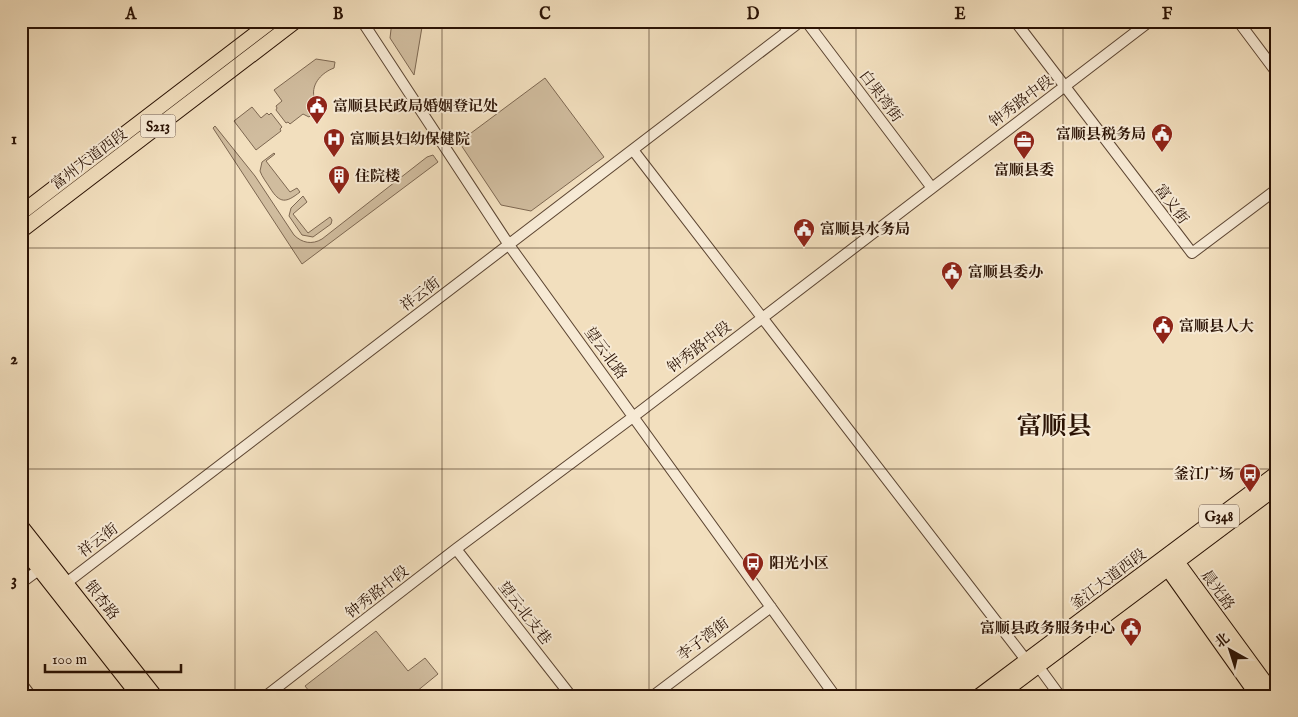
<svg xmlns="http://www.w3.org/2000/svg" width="1298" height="717" viewBox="0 0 1298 717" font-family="'IM FELL English','Noto Serif SC',serif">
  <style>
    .green { fill: #d0bc9e; stroke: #7d6751 }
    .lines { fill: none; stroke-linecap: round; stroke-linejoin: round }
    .minor-casing { stroke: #5c4532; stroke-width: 12 }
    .major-casing { stroke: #2a1204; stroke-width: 16 }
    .minor { stroke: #f7ead5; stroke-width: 10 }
    .major { stroke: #f2dfbe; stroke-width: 14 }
    .grid { fill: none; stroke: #2a1204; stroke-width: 1; stroke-opacity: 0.55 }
    .labels { text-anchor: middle; stroke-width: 4; stroke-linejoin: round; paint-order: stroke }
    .shield { fill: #f7ead5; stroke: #685343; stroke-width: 1 }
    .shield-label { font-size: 14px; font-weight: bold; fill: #2a1204 }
    .street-label { font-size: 15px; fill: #2a1204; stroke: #f7ead5 }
    .poi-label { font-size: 15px; font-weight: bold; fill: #2a1204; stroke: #f7ead5; text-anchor: start }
    .town-label { font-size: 25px; font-weight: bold; fill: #2a1204; stroke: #f7ead5 }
    .neatline { fill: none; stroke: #2a1204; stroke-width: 2 }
    .grid-label { font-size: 16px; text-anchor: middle; font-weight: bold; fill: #2a1204 }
  </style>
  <rect width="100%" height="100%" fill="#f2dfbe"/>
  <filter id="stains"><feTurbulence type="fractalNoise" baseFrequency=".004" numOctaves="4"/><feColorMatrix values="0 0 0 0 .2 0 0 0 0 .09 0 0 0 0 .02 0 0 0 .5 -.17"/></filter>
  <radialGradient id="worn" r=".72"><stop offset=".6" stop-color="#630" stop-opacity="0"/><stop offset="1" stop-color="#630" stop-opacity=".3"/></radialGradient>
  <path class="green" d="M392,21H423L414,75L390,38Z
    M316,59L335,62L334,68C323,72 311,83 314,97C316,102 318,104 318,109L309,117L303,114L290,124L288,122L286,123L276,110L277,108L276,106L282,101L274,90Z
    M545,78L604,157L531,211L501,205L459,142Z
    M252,107L261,118L267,113L269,115L271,113L282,127L280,129L281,131L256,150L234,121Z
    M215,126L255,176L294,235C302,243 312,245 322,239L427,157L433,155L438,162L302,264L213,128Z
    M274,153L275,154L266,161L290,192L297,188L300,192C286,203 280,204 270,188C267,183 262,177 260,171L262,162Z
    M303,196L307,202L293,214L308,233L330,217L332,220L331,224L313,237L302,235L289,216L291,208Z
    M376,631L408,671L425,658L438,674L411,696H313L305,686Z"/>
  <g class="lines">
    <g class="minor-casing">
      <path id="minor" d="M362,21L509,245L835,696
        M781,21L788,31
        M806,21L932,188
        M1015,21L1192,253L1277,189
        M1238,21L1277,73
        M633,150L1026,660
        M456,549L571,696
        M21,583L40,569
        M61,587L801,21
        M1038,666L1060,696
        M21,683L31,696
        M266,696L456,549L633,417L1150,21
        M653,696L771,607"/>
    </g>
    <g class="major-casing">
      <path id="major" d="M21,213L272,21
        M21,231L296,21
        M21,526L155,696
        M21,546L139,696
        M1172,555L1275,696
        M1163,562L1258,696
        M979,696L1277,473
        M998,696L1277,487"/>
    </g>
    <use href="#minor" class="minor"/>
    <use href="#major" class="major"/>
  </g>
  <path class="grid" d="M235,21V696M442,21V696M649,21V696M856,21V696M1063,21V696M21,248H1277M21,469H1277"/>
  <defs>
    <g id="civic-pin" transform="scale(1.125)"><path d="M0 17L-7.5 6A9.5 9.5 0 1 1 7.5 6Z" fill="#8f2418" stroke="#f7ead5"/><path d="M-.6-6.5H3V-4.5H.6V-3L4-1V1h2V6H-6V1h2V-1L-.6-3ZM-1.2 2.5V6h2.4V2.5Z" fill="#fff"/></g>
    <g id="hospital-pin" transform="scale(1.125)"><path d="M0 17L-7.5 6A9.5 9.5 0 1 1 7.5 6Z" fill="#8f2418" stroke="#f7ead5"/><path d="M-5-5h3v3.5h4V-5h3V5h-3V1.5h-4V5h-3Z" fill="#fff"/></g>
    <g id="office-pin" transform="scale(1.125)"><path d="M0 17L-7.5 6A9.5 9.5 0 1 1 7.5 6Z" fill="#8f2418" stroke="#f7ead5"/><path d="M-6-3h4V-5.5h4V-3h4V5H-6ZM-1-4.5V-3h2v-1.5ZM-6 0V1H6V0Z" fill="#fff"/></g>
    <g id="building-pin" transform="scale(1.125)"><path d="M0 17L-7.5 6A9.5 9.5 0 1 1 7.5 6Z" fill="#8f2418" stroke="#f7ead5"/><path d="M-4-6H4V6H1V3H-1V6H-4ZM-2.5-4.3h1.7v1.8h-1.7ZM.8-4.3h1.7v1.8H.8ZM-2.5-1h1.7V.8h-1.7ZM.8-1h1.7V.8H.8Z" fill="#fff"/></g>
    <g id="bus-pin" transform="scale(1.125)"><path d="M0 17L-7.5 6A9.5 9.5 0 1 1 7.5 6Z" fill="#8f2418" stroke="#f7ead5"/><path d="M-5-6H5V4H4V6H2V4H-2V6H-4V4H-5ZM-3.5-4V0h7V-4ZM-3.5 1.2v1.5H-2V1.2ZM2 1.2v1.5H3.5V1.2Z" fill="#fff"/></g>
  </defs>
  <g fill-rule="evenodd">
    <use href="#civic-pin" x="317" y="106"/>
    <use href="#civic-pin" x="1162" y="134"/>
    <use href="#hospital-pin" x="334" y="139"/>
    <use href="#office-pin" x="1024" y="141"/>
    <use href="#building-pin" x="339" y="176"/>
    <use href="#civic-pin" x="804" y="229"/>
    <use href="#civic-pin" x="952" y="272"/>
    <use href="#civic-pin" x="1163" y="326"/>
    <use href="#bus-pin" x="1250" y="474"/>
    <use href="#bus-pin" x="753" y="563"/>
    <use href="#civic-pin" x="1131" y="628"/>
  </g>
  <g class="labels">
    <g class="shield">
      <rect x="140.5" y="114.5" width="35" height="23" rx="4"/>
      <rect x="1199" y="504.5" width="40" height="23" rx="4"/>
    </g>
    <g class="shield-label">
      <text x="158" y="131">S213</text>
      <text x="1219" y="521">G348</text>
    </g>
    <g class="street-label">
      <text transform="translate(881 96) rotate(53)" y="5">白果湾街</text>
      <text transform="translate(1021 101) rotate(-37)" y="5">钟秀路中段</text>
      <text transform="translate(89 159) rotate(-37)" y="5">富州大道西段</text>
      <text transform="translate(1172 204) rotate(53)" y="5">富义街</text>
      <text transform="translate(420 294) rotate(-37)" y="5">祥云街</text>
      <text transform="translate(699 347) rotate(-37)" y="5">钟秀路中段</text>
      <text transform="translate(606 353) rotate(54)" y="5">望云北路</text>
      <text transform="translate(98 540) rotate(-37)" y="5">祥云街</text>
      <text transform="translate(1108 579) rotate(-37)" y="5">釜江大道西段</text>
      <text transform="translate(1218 590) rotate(54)" y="5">晨光路</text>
      <text transform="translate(377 592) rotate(-38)" y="5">钟秀路中段</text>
      <text transform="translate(102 600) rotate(52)" y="5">银杏路</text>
      <text transform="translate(525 613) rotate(52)" y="5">望云北支巷</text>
      <text transform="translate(703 639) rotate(-37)" y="5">李子湾街</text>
    </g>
    <g class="poi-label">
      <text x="333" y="111">富顺县民政局婚姻登记处</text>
      <text x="1146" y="139" text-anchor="end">富顺县税务局</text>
      <text x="350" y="144">富顺县妇幼保健院</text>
      <text x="1024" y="175" text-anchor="middle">富顺县委</text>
      <text x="355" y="181">住院楼</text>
      <text x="820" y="234">富顺县水务局</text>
      <text x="968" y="277">富顺县委办</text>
      <text x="1179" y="331">富顺县人大</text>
      <text x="1234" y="479" text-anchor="end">釜江广场</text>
      <text x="769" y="568">阳光小区</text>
      <text x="1115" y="633" text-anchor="end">富顺县政务服务中心</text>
    </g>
    <g class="town-label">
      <text x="1054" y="434">富顺县</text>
    </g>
  </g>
  <rect width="1298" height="717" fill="none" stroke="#f2dfbe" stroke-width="55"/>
  <g transform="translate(1230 650) rotate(321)" stroke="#f7ead5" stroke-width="4" paint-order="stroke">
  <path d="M0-4L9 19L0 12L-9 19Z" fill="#2a1204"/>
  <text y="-8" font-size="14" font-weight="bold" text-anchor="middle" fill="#2a1204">北</text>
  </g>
  <path d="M45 664v8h136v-8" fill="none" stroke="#2a1204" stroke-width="2.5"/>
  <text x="52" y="664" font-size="15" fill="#2a1204" stroke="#f7ead5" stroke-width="4" paint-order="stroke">100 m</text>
  <rect x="28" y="28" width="1242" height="662" class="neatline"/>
  <g class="grid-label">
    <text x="131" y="19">A</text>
    <text x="338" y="19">B</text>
    <text x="545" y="19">C</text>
    <text x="753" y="19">D</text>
    <text x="960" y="19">E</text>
    <text x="1167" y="19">F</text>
    <text x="14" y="144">1</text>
    <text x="14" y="364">2</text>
    <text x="14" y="585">3</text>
  </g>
  <rect width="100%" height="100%" filter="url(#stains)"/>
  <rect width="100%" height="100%" fill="url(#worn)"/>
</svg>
